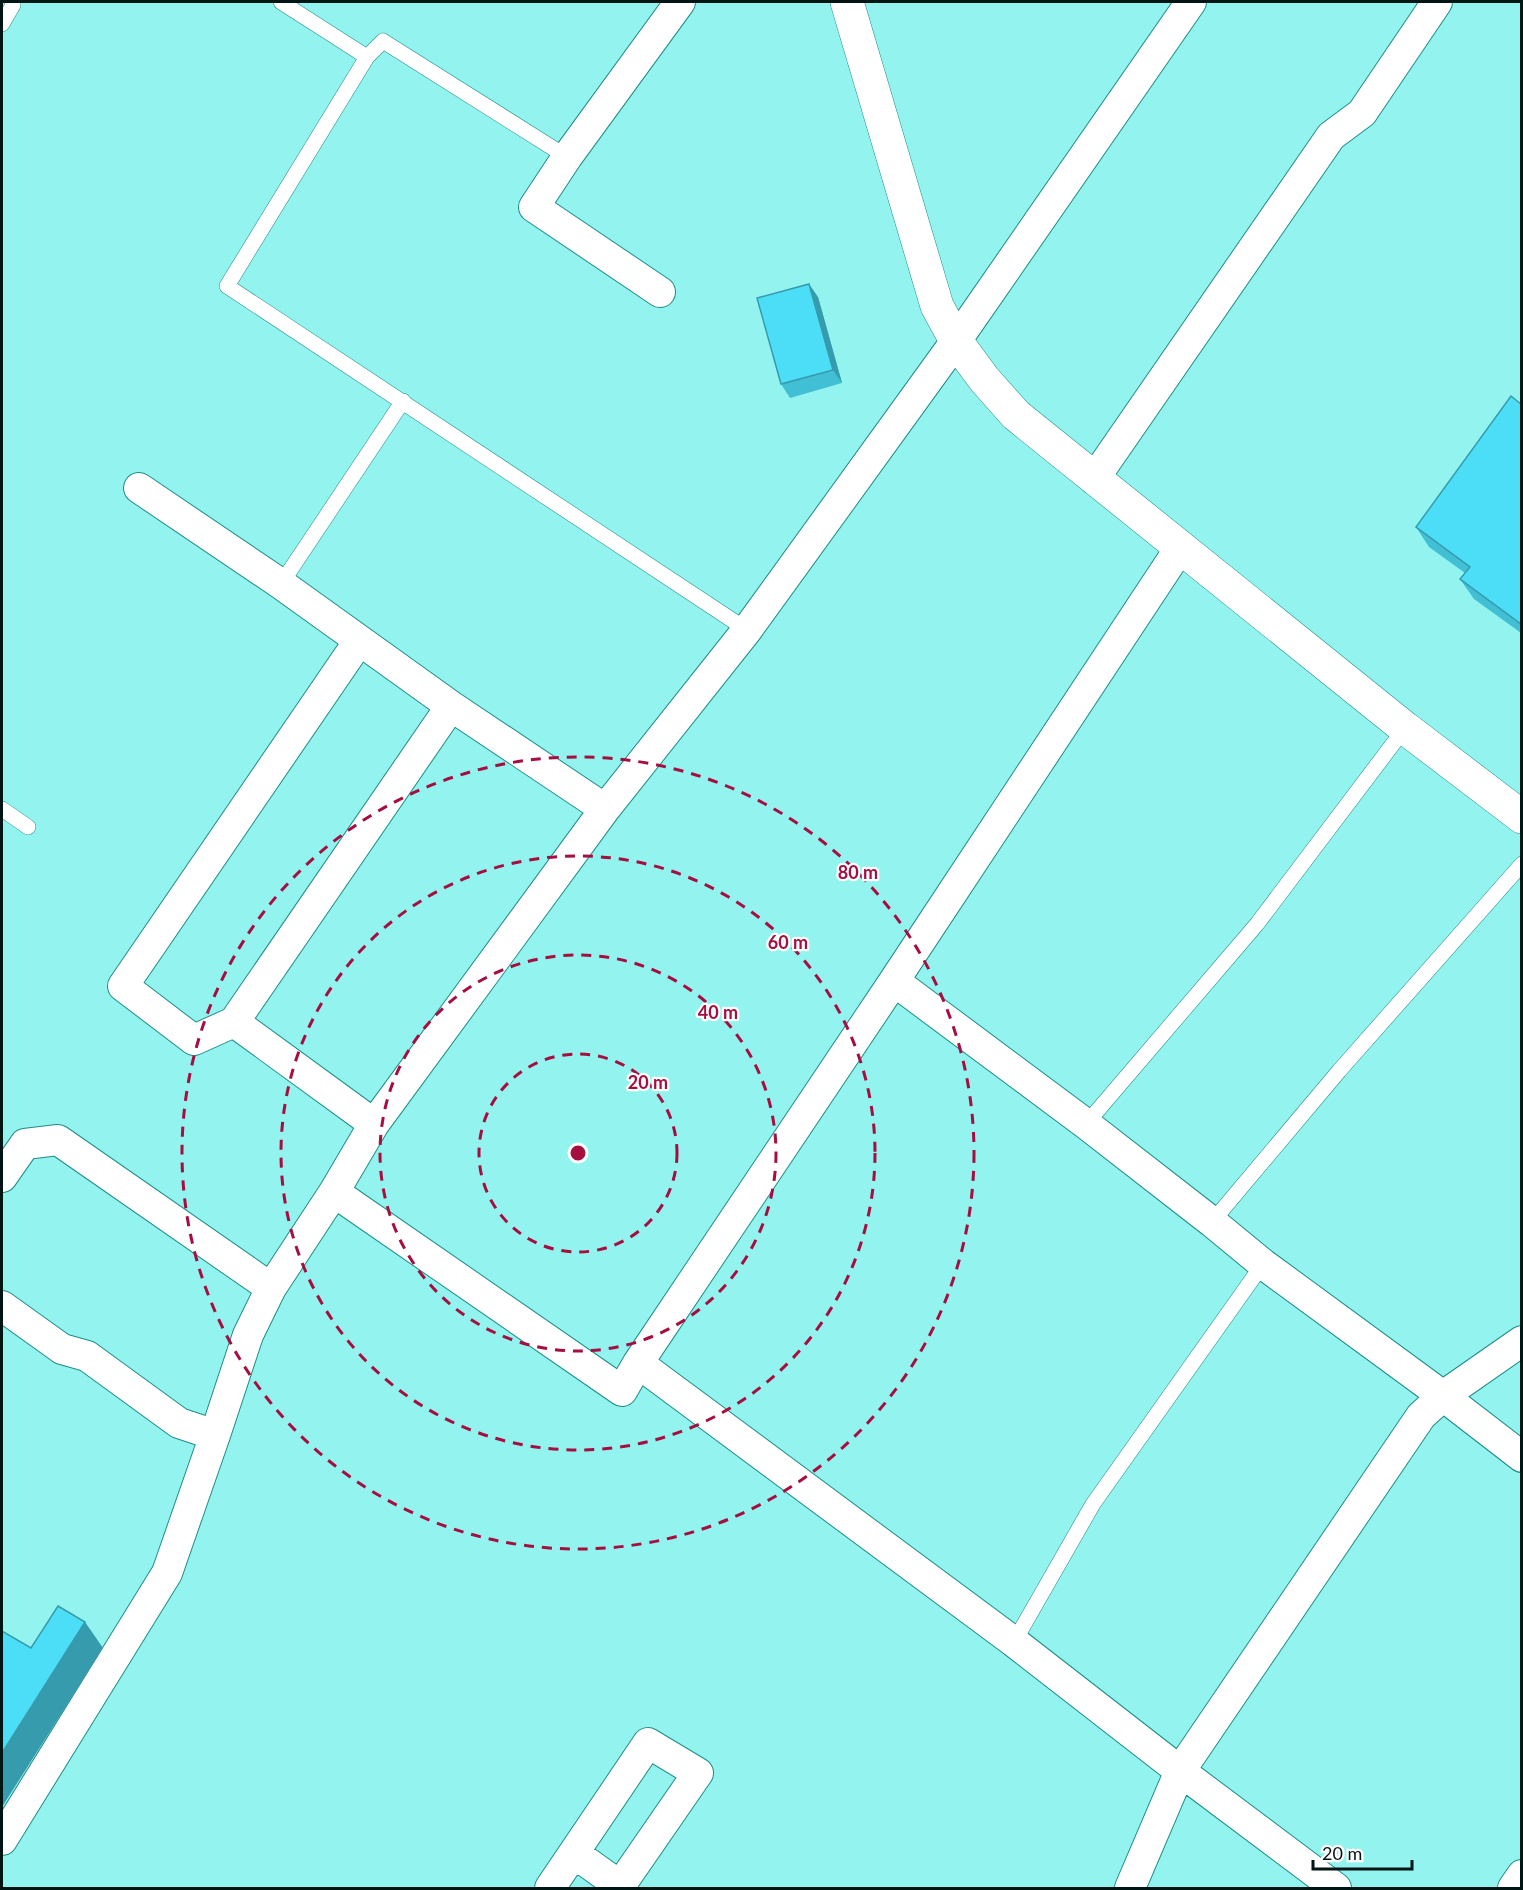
<svg xmlns="http://www.w3.org/2000/svg" width="1523" height="1890" viewBox="0 0 1523 1890" font-family="Lato,sans-serif">
  <style>
    .lines { fill: none; stroke-linecap: round; stroke-linejoin: round }
    .service-casing { stroke: #1f8c88; stroke-width: 16 }
    .minor-casing { stroke: #1f8c88; stroke-width: 32 }
    .tertiary-casing { stroke: #1f8c88; stroke-width: 34 }
    .service { stroke: #fff; stroke-width: 15 }
    .minor { stroke: #fff; stroke-width: 30 }
    .tertiary { stroke: #fff; stroke-width: 33 }
    .wall { fill: #41bfd4 }
    .shaded-wall { fill: #359bad }
    .building { fill: #4cdef7; stroke: #359bad; stroke-width: 1.5 }
    .ring { fill: none; stroke: #a60e40; stroke-width: 3; stroke-dasharray: 10 8 }
    .centre { fill: #a60e40; stroke: #fff; stroke-width: 3 }
    .ring-label { font-size: 18px; text-anchor: middle; font-weight: bold; fill: #a60e40; stroke: #fff; stroke-width: 4.5; stroke-linejoin: round; paint-order: stroke }
  </style>
  <rect width="100%" height="100%" fill="#93f4ef"/>
  <g class="lines">
    <g class="service-casing">
      <path id="service" d="M281,2L367,57
        M2,24L13,5
        M567,157L383,41L367,57L227,286L747,630
        M281,584L403,401
        M2,809L28,827
        M1086,1124L1257,924L1405,728
        M1212,1222L1339,1071L1522,864
        M1014,1642L1093,1504L1263,1264"/>
    </g>
    <g class="minor-casing">
      <path id="minor" d="M660,292L534,207L567,157L680,2
        M1094,479L1331,136L1362,113L1437,2
        M139,488L281,584L451,706L605,809
        M359,641L123,986L194,1040L234,1022L451,706
        M894,981L1086,1124L1212,1222L1263,1264L1443,1396L1522,1457
        M234,1022L374,1124
        M2,1177L25,1144L58,1140L271,1288
        M334,1192L622,1391L638,1363L894,981L1180,548
        M2,1306L62,1349L87,1356L179,1423L215,1435
        M638,1363L1014,1642L1180,1771L1336,1888
        M2,1840L167,1573L215,1435L248,1335L271,1288L334,1192L374,1124L605,809L747,630L956,341L1191,2
        M550,1888L648,1743L698,1773L620,1886L574,1853
        M1130,1888L1180,1771L1421,1416L1443,1396L1522,1341
        M1513,1888L1522,1875"/>
    </g>
    <g class="tertiary-casing">
      <path id="tertiary" d="M847,2L937,306L956,341L984,379L1016,415L1405,728L1522,817"/>
    </g>
    <use href="#service" class="service"/>
    <use href="#minor" class="minor"/>
    <use href="#tertiary" class="tertiary"/>
  </g>
  <path class="wall" d="M818,297L842,383L790,398L781,384Z
    M1521,404V633L1474,599L1460,579L1465,573L1429,547L1416,527Z"/>
  <path class="shaded-wall" d="M809,284L818,297L842,383L833,370Z
    M85,1622L103,1648L2,1807V1753Z"/>
  <path class="building" d="M809,284L833,370L781,384L757,298Z
    M1511,396L1521,404V624L1460,579L1470,567L1416,527Z
    M58,1606L85,1622L2,1753V1631L31,1648Z"/>
  <g class="ring">
    <circle cx="578" cy="1153" r="99"/>
    <circle cx="578" cy="1153" r="198"/>
    <circle cx="578" cy="1153" r="297"/>
    <circle cx="578" cy="1153" r="396"/>
  </g>
  <circle cx="578" cy="1153" r="9" class="centre"/>
  <g class="ring-label">
    <text x="858" y="879">80 m</text>
    <text x="788" y="949">60 m</text>
    <text x="718" y="1019">40 m</text>
    <text x="648" y="1089">20 m</text>
  </g>
  <rect width="1523" height="1890" fill="none" stroke="#021515" stroke-width="6"/>
  <path d="M1313 1860v9h99v-9" fill="none" stroke="#021515" stroke-width="3"/>
  <text x="1322" y="1860" font-size="18" fill="#021515" stroke="#ffffff" stroke-width="4.5" paint-order="stroke">20 m</text>
</svg>
